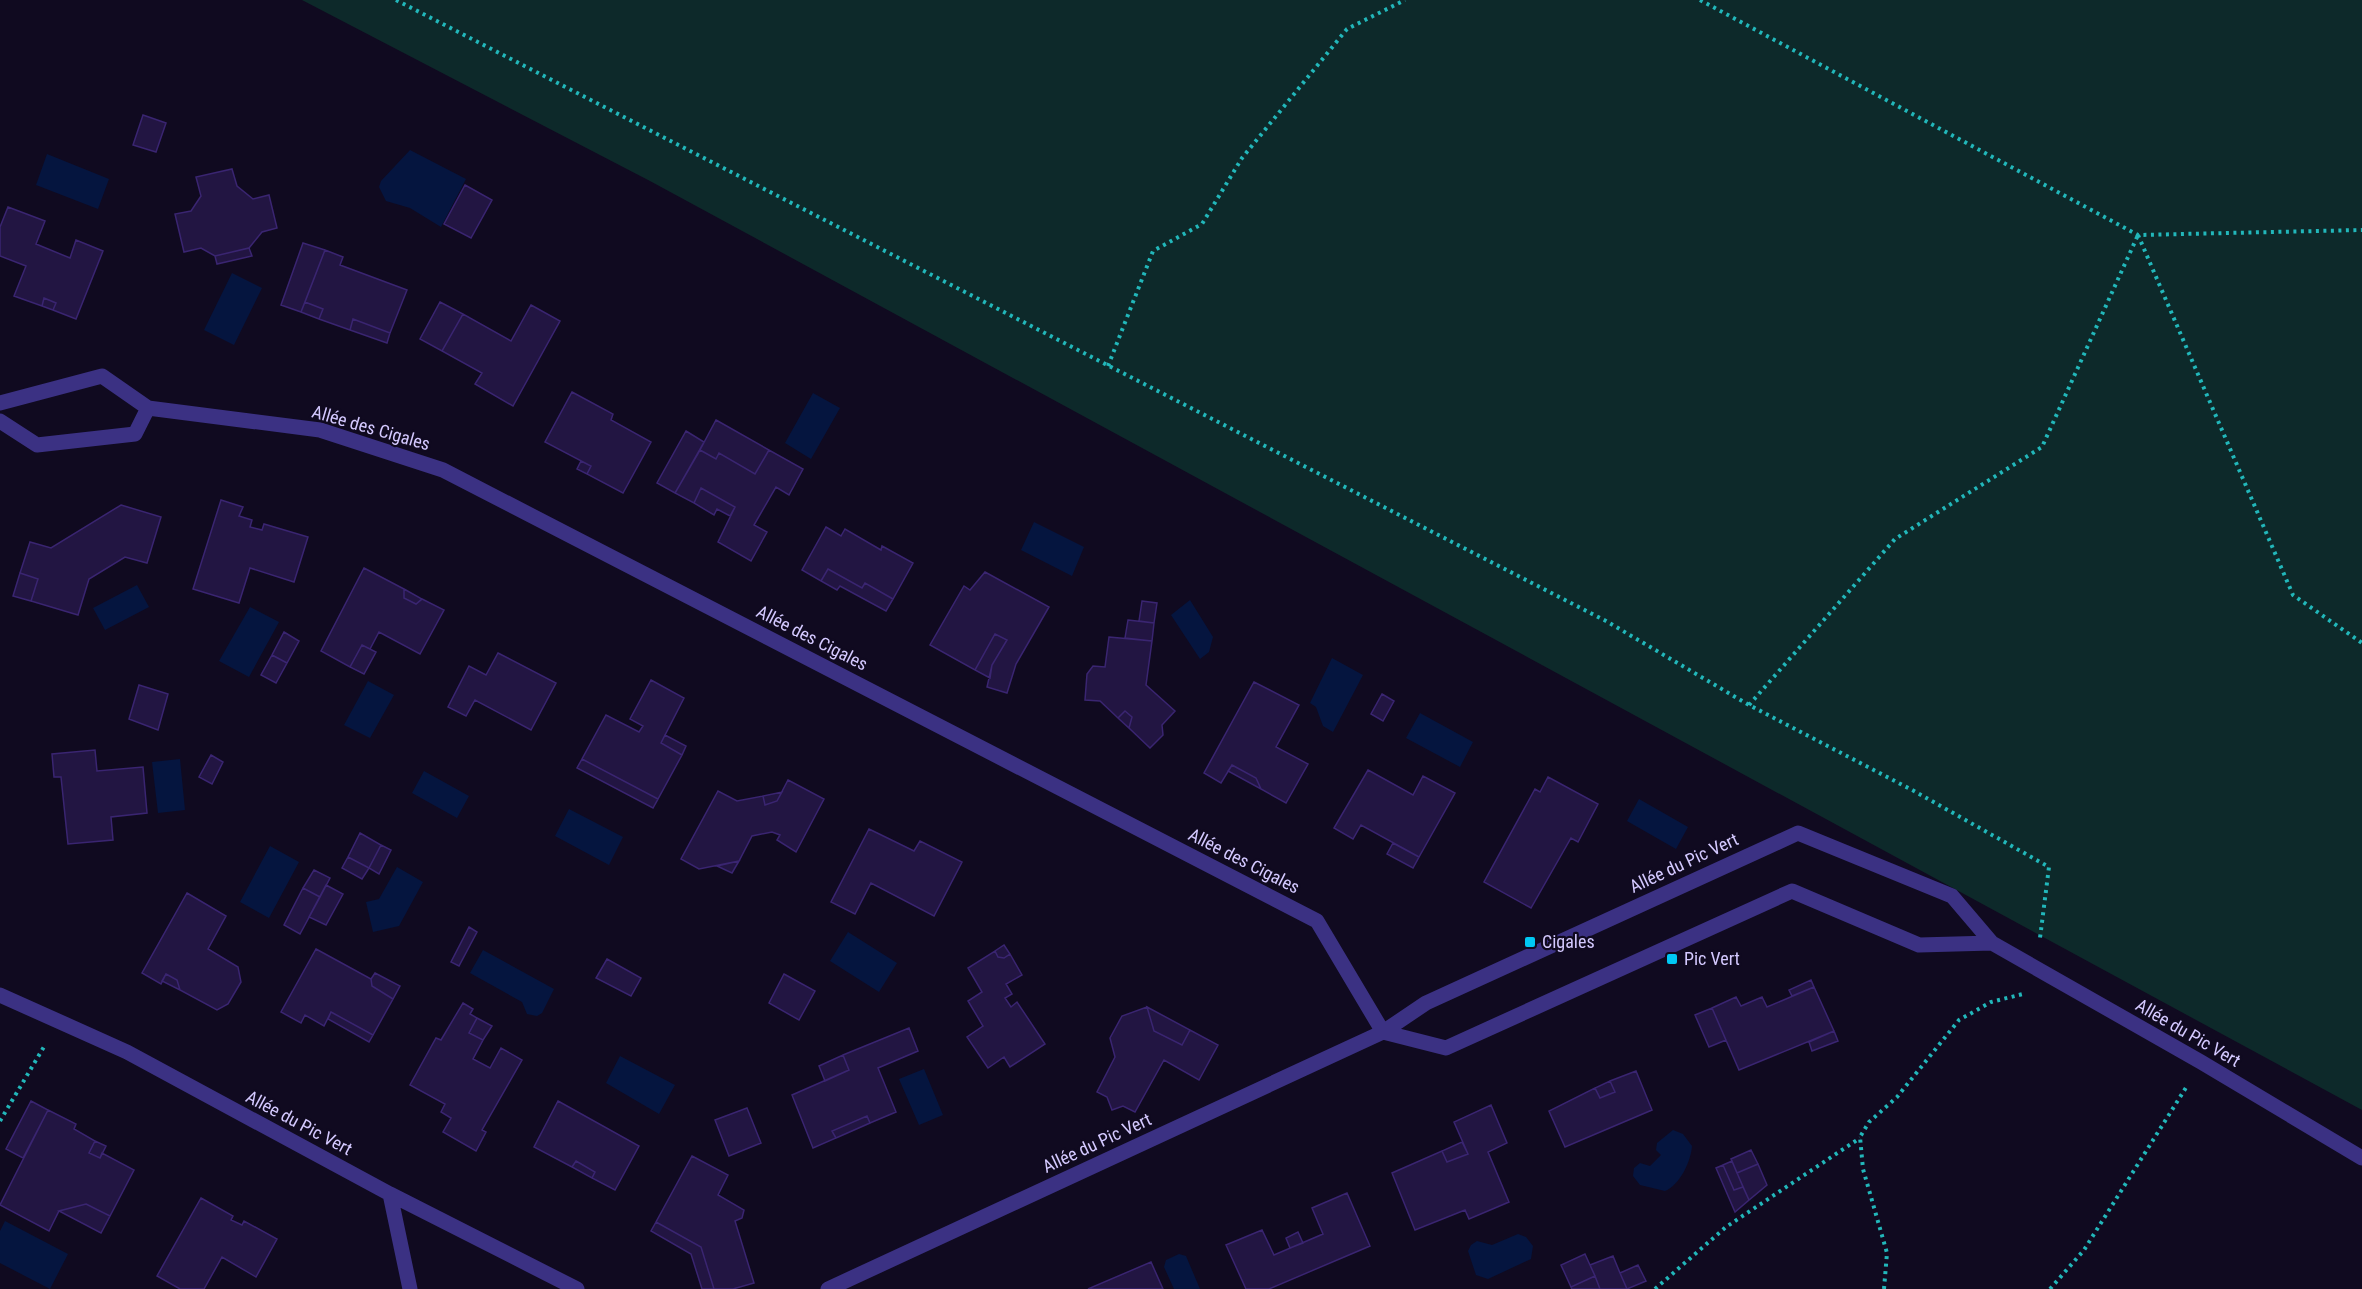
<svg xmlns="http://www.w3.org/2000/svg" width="2362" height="1289" viewBox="0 0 2362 1289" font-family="'Roboto Condensed',sans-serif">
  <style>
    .green { fill: #0d292a }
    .water { fill: #05153f }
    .building { fill: #221542; stroke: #3a2571; stroke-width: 1.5 }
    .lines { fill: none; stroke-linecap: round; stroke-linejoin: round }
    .path { stroke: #22b7ba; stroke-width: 4; stroke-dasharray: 3 4.5; stroke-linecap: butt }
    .minor { stroke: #3b3183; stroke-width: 15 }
    .poi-dot { fill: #00c8f4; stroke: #100a20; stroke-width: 2 }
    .labels { text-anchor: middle; stroke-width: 4.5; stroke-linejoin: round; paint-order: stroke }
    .street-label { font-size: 18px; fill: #d4c9ff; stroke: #100a20 }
    .poi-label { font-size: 18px; fill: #d4c9ff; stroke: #100a20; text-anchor: start }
  </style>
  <rect width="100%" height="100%" fill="#100a20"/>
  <path class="green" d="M302,0H2362V1110L650,181Z"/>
  <path class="water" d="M410,150L466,179L441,227L410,208L386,201L379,187L381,181Z
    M47,154L109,179L98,209L36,185Z
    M232,273L262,288L234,345L204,330Z
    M813,393L840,408L811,459L785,443Z
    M1034,522L1084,547L1072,576L1021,550Z
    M137,585L149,607L105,630L93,608Z
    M1190,600L1213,637L1209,652L1200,659L1171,615Z
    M250,607L279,622L249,677L219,661Z
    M1332,658L1363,675L1333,732L1323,726L1316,707L1310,703Z
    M368,681L394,695L370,738L344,725Z
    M1420,713L1473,742L1460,767L1406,738Z
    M180,759L185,810L158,813L152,762Z
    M424,771L469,796L457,818L412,793Z
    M1639,799L1688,827L1676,849L1627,821Z
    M569,809L623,837L609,865L555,836Z
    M270,846L299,862L269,918L240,902Z
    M397,867L423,882L399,926L373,932L366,902L379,899Z
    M848,932L897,963L879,992L830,961Z
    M483,950L554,989L542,1013L537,1016L527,1014L522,1002L470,973Z
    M620,1056L675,1085L659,1114L606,1083Z
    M924,1069L943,1115L919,1125L899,1079Z
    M1673,1130L1683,1134L1692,1146C1691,1161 1680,1185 1665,1191L1640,1185L1633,1176L1634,1168L1640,1163L1650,1166L1661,1155L1656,1150L1657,1143Z
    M5,1221L68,1254L50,1289L0,1263V1231Z
    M1518,1234L1526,1237L1533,1246L1531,1259L1488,1279L1476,1275L1468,1251L1471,1245L1477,1241L1492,1245Z
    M1179,1254L1186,1256L1200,1289H1174L1164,1267L1166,1260Z"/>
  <path class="building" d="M143,115L166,123L156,152L133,145Z
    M232,169L237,186L253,199L269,195L277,228L262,232L249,248L215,256L201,248L184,252L175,214L191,211L201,196L196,177Z
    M465,185L492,200L471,238L444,224Z
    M8,207L45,221L36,244L70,258L76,240L103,251L76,319L53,310L56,303L44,298L42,306L14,296L26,266L0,256V227Z
    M303,243L325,250L301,312L281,305Z
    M249,248L252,256L217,264L215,256Z
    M325,250L343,257L340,265L407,290L390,333L353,319L350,330L319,319L323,309L305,302Z
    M44,298L56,303L53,310L42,306Z
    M305,302L323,309L319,319L301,312Z
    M440,302L463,314L442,351L420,339Z
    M531,305L560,321L513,406L475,384L482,373L442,351L463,314L511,341Z
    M353,319L390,333L387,343L350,330Z
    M572,392L613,414L611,420L651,442L623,493L587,474L591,466L545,442Z
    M716,420L769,450L755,474L719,453L716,459L700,450Z
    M686,431L704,442L675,493L657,483Z
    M700,450L716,459L719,453L755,474L769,450L803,469L789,495L776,487L754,525L767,532L751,561L718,542L735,507L701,488L694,503L675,493Z
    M581,461L591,466L587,474L577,469Z
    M701,488L735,507L730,516L717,509L714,515L694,503Z
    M221,500L243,507L239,516L252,520L250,527L262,530L264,524L308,537L294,582L250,568L239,603L193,589Z
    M121,505L161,517L147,563L125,557L89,579L78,615L31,601L38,579L20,573L30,542L51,548Z
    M826,527L841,536L845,529L881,550L882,546L913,563L893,599L865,583L862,588L828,569L821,581L802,570Z
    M364,568L404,589V598L416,604L422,599L444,610L420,654L379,632L370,649L362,645L350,667L321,651Z
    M828,569L862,588L865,583L893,599L886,611L840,586L837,590L821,581Z
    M985,572L1049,607L1016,664L1007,693L987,687L992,665L1007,640L995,634L975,670L930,645L964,586L970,590Z
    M20,573L38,579L31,601L13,596Z
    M404,589L422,599L416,604L404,598Z
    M1142,601L1157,603L1154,623L1139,621Z
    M1128,620L1154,623L1152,641L1125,638Z
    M284,632L299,641L287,663L272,655Z
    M995,634L1007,640L992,665L990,678L975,670Z
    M1109,637L1152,641L1146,685L1175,711L1162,725L1163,735L1150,748L1129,728L1132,717L1125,711L1118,718L1100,701L1085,700L1087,674L1093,666L1105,667Z
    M362,645L376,652L364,674L350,667Z
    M498,653L556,683L531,730L475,700L466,716L448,707L469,666L486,675Z
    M272,655L287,663L276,683L261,675Z
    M651,680L684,698L661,743L682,755L658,799L582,759L606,715L639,732L643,726L630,719Z
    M1254,682L1299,705L1276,747L1308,764L1286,803L1261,789L1256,778L1232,765L1221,783L1204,773Z
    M139,685L168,694L158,730L129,719Z
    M1382,694L1394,701L1383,721L1371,714Z
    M1125,711L1132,717L1129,728L1118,718Z
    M665,735L686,746L682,755L661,743Z
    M95,750L97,771L143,767L147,813L111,817L113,840L68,844L61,777H54L52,754Z
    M211,755L223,762L212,784L199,777Z
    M582,759L658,799L653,808L577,768Z
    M1232,765L1256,778L1261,789L1228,771Z
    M1368,770L1413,795L1423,776L1455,793L1419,857L1361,825L1353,839L1334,828Z
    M1548,777L1598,804L1578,842L1571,838L1531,908L1484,882L1535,789L1540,792Z
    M788,780L824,799L796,852L777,840L780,835L772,832L752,836L739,861L699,869L681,859L718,791L737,801L763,796L765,805L777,801Z
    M782,792L777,801L765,805L763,796Z
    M869,829L914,851L920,841L962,862L934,916L871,883L855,914L831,902Z
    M360,833L381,845L369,868L348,857Z
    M1393,843L1419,857L1413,868L1387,854Z
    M381,845L391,850L379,874L369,868Z
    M348,857L369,868L362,879L342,868Z
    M739,861L732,873L717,866Z
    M314,870L330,878L320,897L303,888Z
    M326,885L343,894L326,925L309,917Z
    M303,888L320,897L300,934L284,925Z
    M187,893L226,916L208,949L238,967L241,982L228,1004L217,1010L180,990L177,980L166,974L161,984L142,973Z
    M469,927L477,932L459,966L451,962Z
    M1004,945L1010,954L1004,958L998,957L995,951Z
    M316,949L371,979L372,986L393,999L373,1035L331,1012L324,1026L305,1015L301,1023L281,1012Z
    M995,951L998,957L1004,958L1010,954L1022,975L1006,984L1012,994L1005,998L1011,1007L1017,1002L1045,1044L1010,1067L1004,1057L988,1068L967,1037L983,1026L968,1001L982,992L968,968Z
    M607,959L641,978L631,996L596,978Z
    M375,973L400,986L393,999L372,986L371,979Z
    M166,974L177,980L180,990L162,981Z
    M784,974L815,991L799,1020L769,1003Z
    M1811,980L1814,987L1792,996L1789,990Z
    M1814,987L1834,1031L1739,1070L1712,1008L1736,997L1741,1006L1762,997L1767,1007Z
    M463,1003L473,1009L470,1014L477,1018L469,1033L483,1040L473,1059L490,1068L501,1048L522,1060L482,1130L486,1132L476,1151L443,1132L451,1118L441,1112L445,1104L410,1085L436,1038L441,1040Z
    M1147,1007L1154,1031L1182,1045L1190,1030L1218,1045L1199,1080L1164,1060L1135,1112L1123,1106L1112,1110L1107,1097L1097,1092L1115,1057L1110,1038L1122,1016Z
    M1147,1007L1190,1030L1182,1045L1154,1031Z
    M1712,1008L1726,1040L1709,1047L1695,1015Z
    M331,1012L373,1035L369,1042L328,1019Z
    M477,1018L492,1026L483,1040L469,1033Z
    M909,1028L918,1051L878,1068L896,1112L870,1123L867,1116L832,1131L836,1138L813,1148L792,1095L849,1070L843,1055Z
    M1834,1031L1838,1041L1812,1051L1809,1042Z
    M843,1055L849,1070L825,1081L819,1066Z
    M1636,1071L1652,1110L1565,1147L1549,1111L1595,1088L1600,1098L1615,1092L1610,1081Z
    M1610,1081L1615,1092L1600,1098L1595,1088Z
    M31,1101L48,1110L23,1158L6,1149Z
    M558,1101L639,1146L615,1190L592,1178L595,1172L576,1161L572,1167L534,1147Z
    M1491,1105L1507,1143L1488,1152L1509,1202L1469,1219L1465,1210L1415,1230L1392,1173L1442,1151L1447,1162L1468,1154L1454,1122Z
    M747,1108L761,1143L729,1156L715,1120Z
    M48,1110L76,1124L74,1129L95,1141L89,1153L100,1158L102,1153L134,1170L110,1216L86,1204L59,1211L49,1231L0,1205Z
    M867,1116L870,1123L836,1138L832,1131Z
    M95,1141L106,1146L100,1158L89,1153Z
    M1462,1142L1468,1154L1447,1162L1442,1151Z
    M1751,1150L1758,1164L1737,1173L1731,1159Z
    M692,1156L728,1175L718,1195L744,1210L742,1218L735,1221L754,1283L733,1289H714L701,1247L656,1222Z
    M576,1161L595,1172L592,1178L572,1167Z
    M1732,1161L1743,1187L1734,1190L1723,1165Z
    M1758,1164L1767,1185L1749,1200L1737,1173Z
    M1723,1165L1734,1190L1743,1187L1749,1200L1735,1212L1716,1168Z
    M1347,1193L1370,1246L1269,1289H1246L1226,1245L1262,1230L1274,1255L1323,1234L1312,1208Z
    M201,1198L233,1216L231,1220L242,1225L244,1221L277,1239L256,1277L222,1257L204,1289H180L157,1276Z
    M86,1204L110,1216L101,1233L59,1211Z
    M656,1222L701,1247L714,1289H702L691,1254L651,1231Z
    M1298,1232L1303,1243L1290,1248L1286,1238Z
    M1585,1254L1595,1276L1571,1287L1561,1265Z
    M1613,1256L1620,1273L1627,1289H1600L1595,1276L1590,1265Z
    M1151,1262L1163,1289H1088Z
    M1638,1265L1646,1281L1627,1289L1620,1273Z
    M1595,1276L1600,1289H1572L1571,1287Z"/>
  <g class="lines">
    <path class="path" d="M396,0L1606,621L1749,705L1914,791L2049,867L2040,938
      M1700,0L2138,235L2362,230
      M2138,235L2293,595L2362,643
      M1108,366L1153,251L1202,224L1242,158L1347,29L1405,0
      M1749,705L1895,539L2042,447L2138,235
      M0,1121L45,1045
      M1655,1289L1726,1227L1860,1138
      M1884,1289L1887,1253L1863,1169L1860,1137L1869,1122L1897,1097L1959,1020L1991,1002L2023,994
      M2050,1289L2084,1250L2187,1086"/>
    <path class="minor" d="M0,403L102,376L148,408L135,434L37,445L0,421
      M148,408L320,430L443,470L1317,921L1383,1032
      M0,995L127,1052L390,1194L577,1289
      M1383,1032L1446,1048L1792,891L1919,945L1992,943
      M390,1194L410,1289
      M828,1289L1383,1032L1426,1003L1798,833L1952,896L1992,943L2201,1062L2362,1158"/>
  </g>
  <g class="poi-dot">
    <rect x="1524" y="936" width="12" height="12" rx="3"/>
    <rect x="1666" y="953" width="12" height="12" rx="3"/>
  </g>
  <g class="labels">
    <g class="street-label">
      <text transform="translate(371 428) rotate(16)" y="6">Allée des Cigales</text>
      <text transform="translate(812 638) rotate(27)" y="6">Allée des Cigales</text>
      <text transform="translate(1244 861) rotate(27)" y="6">Allée des Cigales</text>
      <text transform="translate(1684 863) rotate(-25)" y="6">Allée du Pic Vert</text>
      <text transform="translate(2188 1033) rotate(30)" y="6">Allée du Pic Vert</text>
      <text transform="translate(299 1123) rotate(28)" y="6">Allée du Pic Vert</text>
      <text transform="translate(1097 1143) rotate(-25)" y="6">Allée du Pic Vert</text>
    </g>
    <g class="poi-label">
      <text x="1542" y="948">Cigales</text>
      <text x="1684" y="965">Pic Vert</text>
    </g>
  </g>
</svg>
